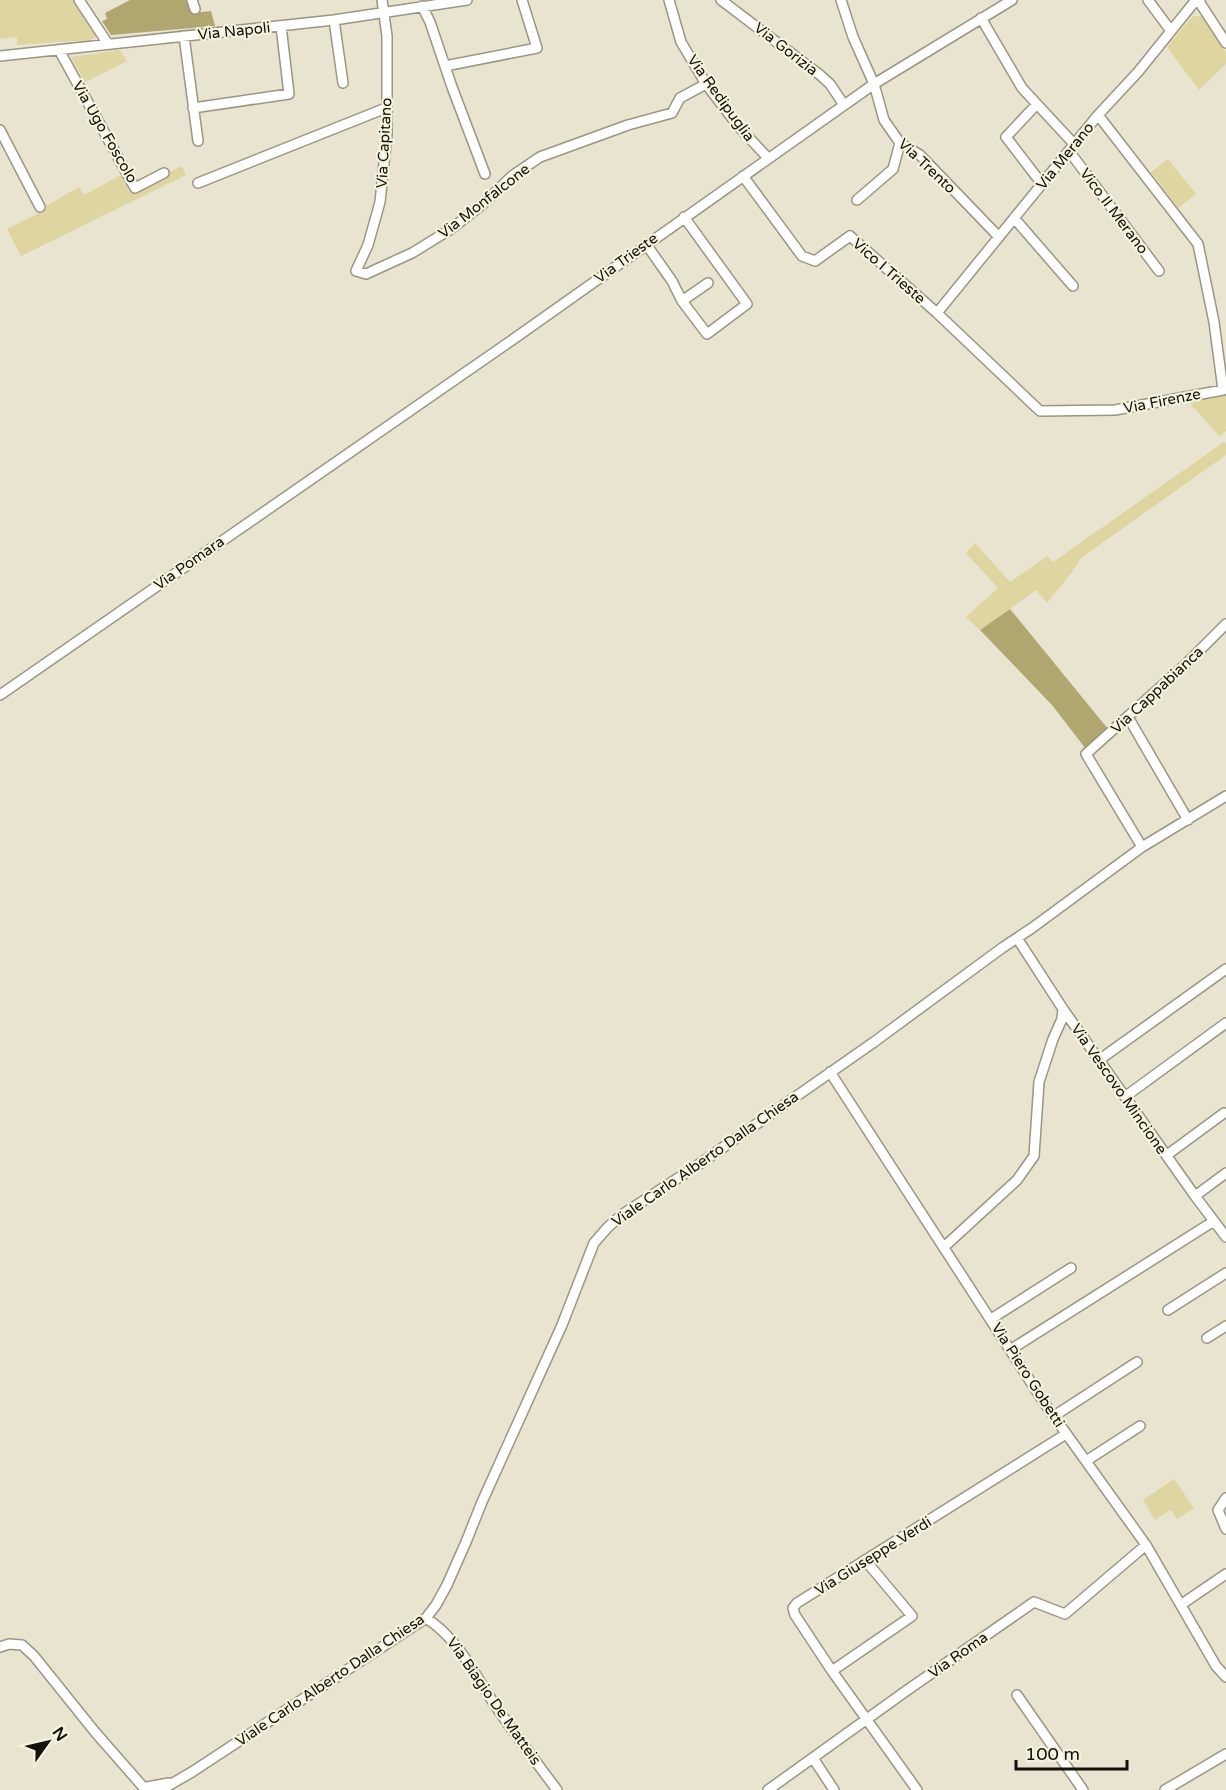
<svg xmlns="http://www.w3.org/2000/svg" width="1226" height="1790" viewBox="0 0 1226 1790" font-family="'Varela Round',sans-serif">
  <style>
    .green { fill: #ded5a0 }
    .forest { fill: #b0a670 }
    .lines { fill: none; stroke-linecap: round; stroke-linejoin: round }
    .minor-casing { stroke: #9a9683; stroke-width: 12 }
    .minor { stroke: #fff; stroke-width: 9 }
    .labels { text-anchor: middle; stroke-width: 4.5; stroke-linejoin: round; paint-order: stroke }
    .street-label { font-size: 15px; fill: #13110a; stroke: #f5f2dd }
  </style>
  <rect width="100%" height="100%" fill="#e8e4cf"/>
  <path class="green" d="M0,0H74L95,31L96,37L90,40L17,45V37L0,39Z
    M1193,16H1203L1226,53V64L1199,90L1167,47Z
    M120,50L127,61L85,82L71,57Z
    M1168,159L1196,194L1178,208L1151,172Z
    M182,166L186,175L21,256L7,229L47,209L46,206L79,187L84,195L121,175L130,193Z
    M1226,395V431L1219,436L1189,402Z
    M1224,442L1226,444V455L1081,558L1072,572L1047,603L1036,590L980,630L966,617L998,588L966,553L975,543L1010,582L1047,556L1053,562Z
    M1174,1479L1194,1508L1177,1519L1171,1510L1155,1520L1143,1500Z"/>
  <path class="forest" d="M130,0H188L193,13L211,11L215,26L111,35L102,21L107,19L105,13Z
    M1010,609L1108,729L1086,749L1052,705L980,630Z"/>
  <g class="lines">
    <g class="minor-casing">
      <path id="minor" d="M79,0L108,44
        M192,0L195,9
        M382,0L387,36V134L383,173L380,202L368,245L356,271L366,274L412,253L451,229L484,203L512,176L540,157L628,125L672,113L680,98L706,84
        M669,0L681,42L706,84L739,127L768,158
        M721,0L820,75L830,84L844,105
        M841,0L853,37L874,84L884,120L900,143L920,155L999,237
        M1148,0L1171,31
        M1200,0V3L1226,43
        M422,6L430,22L452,87L485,174
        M981,18L1022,88L1074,144
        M334,20L343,83
        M184,36L198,141
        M59,50L135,188L164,173
        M0,56L334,20L467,0
        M445,66L537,48L522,0
        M1037,104L1006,137L1042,184
        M193,108L289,94L281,26
        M0,130L40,207
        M1069,151L1159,271
        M743,176L802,256L815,261L850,236L937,313L1040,411L1115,410L1223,390L1214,322L1198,244L1098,115
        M198,183L386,108
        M857,200L893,169L900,143
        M1014,218L1073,286
        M646,244L672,281L682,301L707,334L747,304L684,217
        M682,301L708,283
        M937,313L1098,115L1138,72L1196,0
        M0,695L515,338L874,84L1012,0
        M1128,717L1188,820
        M1142,847L1086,754L1185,665L1226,624
        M1017,938L1063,1009L1195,1196L1226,1237
        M1099,1060L1226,969
        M830,1072L1045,1404L1146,1545L1216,1666L1226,1677
        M1126,1096L1226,1023
        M1167,1155L1224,1113
        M1195,1196L1226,1173
        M944,1247L1017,1180L1034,1156L1039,1082L1053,1039L1062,1019L1063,1009
        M1168,1310L1226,1273
        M991,1319L1071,1268
        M1207,1338L1226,1326
        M1010,1350L1214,1221
        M1054,1416L1137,1362
        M1086,1461L1140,1426
        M1226,1498L1218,1510L1226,1529
        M1182,1604L1226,1574
        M426,1618C459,1639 475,1676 497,1708C516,1736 537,1763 557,1790
        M0,1647L9,1644L22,1645L34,1656L95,1732L144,1788
        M832,1671L912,1616L865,1560
        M1017,1695L1083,1790
        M813,1758L834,1790
        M147,1787L169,1783
        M161,1790L192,1772L426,1618L436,1605L447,1585L466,1542L482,1502L562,1325L594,1243L608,1227L623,1214L695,1167L874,1042L1002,948L1032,928L1142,847L1226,796
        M768,1790L906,1691L1034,1602L1065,1614L1146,1545
        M917,1790L832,1671L795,1615L793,1608L797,1603L1066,1434
        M1165,1790L1226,1754"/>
    </g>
    <use href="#minor" class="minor"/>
  </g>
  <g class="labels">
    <g class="street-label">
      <text transform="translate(234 31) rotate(-6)" y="5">Via Napoli</text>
      <text transform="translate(786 49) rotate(38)" y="5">Via Gorizia</text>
      <text transform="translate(721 98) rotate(54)" y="5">Via Redipuglia</text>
      <text transform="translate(105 132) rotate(60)" y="5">Via Ugo Foscolo</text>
      <text transform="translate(384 143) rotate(-87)" y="5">Via Capitano</text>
      <text transform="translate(1065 156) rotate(-51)" y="5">Via Merano</text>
      <text transform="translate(927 166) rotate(43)" y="5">Via Trento</text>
      <text transform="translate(484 201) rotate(-38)" y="5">Via Monfalcone</text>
      <text transform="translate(1114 211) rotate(53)" y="5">Vico II Merano</text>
      <text transform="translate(626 258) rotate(-36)" y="5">Via Trieste</text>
      <text transform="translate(889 271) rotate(41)" y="5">Vico I Trieste</text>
      <text transform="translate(1162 401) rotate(-11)" y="5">Via Firenze</text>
      <text transform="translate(189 563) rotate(-35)" y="5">Via Pomara</text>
      <text transform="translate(1157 690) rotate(-43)" y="5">Via Cappabianca</text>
      <text transform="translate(1119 1089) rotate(55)" y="5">Via Vescovo Mincione</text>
      <text transform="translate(705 1159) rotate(-35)" y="5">Viale Carlo Alberto Dalla Chiesa</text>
      <text transform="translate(1028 1375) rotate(57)" y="5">Via Piero Gobetti</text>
      <text transform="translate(873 1556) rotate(-32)" y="5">Via Giuseppe Verdi</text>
      <text transform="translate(958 1655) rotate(-35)" y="5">Via Roma</text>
      <text transform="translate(330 1680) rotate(-34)" y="5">Viale Carlo Alberto Dalla Chiesa</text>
      <text transform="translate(494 1701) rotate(55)" y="5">Via Biagio De Matteis</text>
    </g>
  </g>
  <g transform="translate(48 1742) rotate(56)" stroke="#f5f2dd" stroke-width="4.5" paint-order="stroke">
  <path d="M0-4.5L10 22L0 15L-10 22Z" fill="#13110a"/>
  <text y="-9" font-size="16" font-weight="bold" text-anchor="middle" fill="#13110a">N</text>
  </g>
  <path d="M1016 1760v9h111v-9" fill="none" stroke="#13110a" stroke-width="3"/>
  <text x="1025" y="1760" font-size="18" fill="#13110a" stroke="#f5f2dd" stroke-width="4.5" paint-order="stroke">100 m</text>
</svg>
